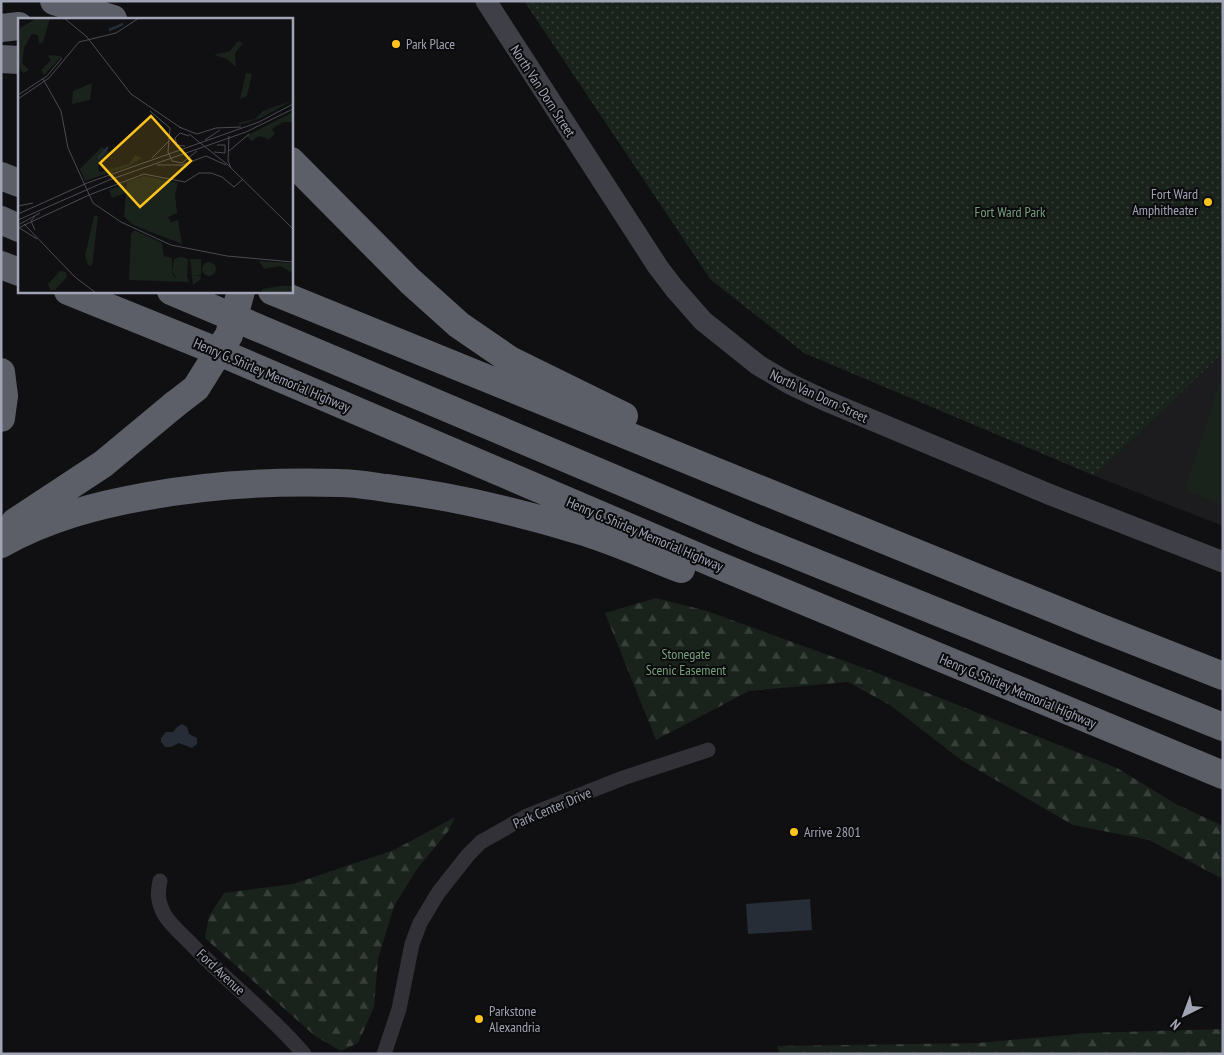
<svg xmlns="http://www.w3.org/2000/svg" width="1224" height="1055" viewBox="0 0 1224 1055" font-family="'PT Sans Narrow',sans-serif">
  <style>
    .built { fill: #1c1c1f }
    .grass { fill: #1a221c }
    .forest { fill: url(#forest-firs) }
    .park { fill: url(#park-dots) }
    .water { fill: #262d36 }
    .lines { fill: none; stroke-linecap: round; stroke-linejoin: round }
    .street { stroke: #313137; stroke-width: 15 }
    .secondary { stroke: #3f4047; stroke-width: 21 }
    .highway { stroke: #5c5f68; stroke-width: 28 }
    .highway-bridge { stroke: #5c5f68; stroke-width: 28 }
    .poi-dot { fill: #ffc41b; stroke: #0b0b0d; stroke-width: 2 }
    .labels { text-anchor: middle; stroke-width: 4; stroke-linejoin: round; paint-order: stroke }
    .poi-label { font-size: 14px; fill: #a0a4b4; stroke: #0b0b0d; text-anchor: start }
    .street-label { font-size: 14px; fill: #a0a4b4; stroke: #0b0b0d }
    .park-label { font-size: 14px; fill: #75a17b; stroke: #0b0b0d }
    .inset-river { fill: none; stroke: #262d36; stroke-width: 2.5 }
    .inset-road { fill: none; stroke: #4a4b53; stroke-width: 1 }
    .view { fill: #ffc41b; fill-opacity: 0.15; stroke: #ffc41b; stroke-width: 2.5 }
    .inset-edge { fill: none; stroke: #a0a4b4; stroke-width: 2.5 }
  </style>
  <defs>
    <pattern id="forest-firs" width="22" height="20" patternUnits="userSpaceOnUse" patternTransform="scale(1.25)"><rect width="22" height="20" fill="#1a221c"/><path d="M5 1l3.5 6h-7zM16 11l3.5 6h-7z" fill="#383f3b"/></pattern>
    <pattern id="park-dots" width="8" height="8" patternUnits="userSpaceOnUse" patternTransform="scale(1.25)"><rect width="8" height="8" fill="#1a221c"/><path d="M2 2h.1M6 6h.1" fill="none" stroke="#383f3b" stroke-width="1.8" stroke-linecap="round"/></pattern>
  </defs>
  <rect width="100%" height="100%" fill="#101012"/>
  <path class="built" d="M1223,353V526L1095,476L1193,382Z"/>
  <path class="grass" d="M1223,371V505L1185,490Z"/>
  <path class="forest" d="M656,598L707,611L872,671L1117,768L1176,804L1223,826V879L1149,840L1073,825L961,760L890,705L848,682L749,691L656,740L605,613Z
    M455,817L449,830L417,869L394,906L378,959L374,1007L358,1043L341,1051L315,1036L205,938L209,916L224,893L293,884L394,850Z
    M1223,1029V1054H780L777,1046L978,1043L1088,1033Z"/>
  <path class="park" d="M524,1H1223V353L1095,476L804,353L711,280Z"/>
  <path class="water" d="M182,724L187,727L189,734L197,738V744L192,748L179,743L171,747H165L161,742V738L166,732H173L177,727Z
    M810,899L812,930L748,934L746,904Z"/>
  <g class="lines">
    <path class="street" d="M160,881C157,893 158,902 164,914C171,926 185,937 195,948C230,984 271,1015 304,1054
      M384,1054L399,1009L412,944L420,923L438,893L468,855L481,842L527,816L623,778L708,750"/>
    <path class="secondary" d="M486,1L658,267L674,288L703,321L758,365L790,384L824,400L1051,495L1223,562"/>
    <path class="highway" d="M54,1L113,19
      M1,28L19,26
      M1,59L19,60
      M291,161L410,281L459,325L510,360L624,416
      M1,176L19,183
      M1,220L19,228
      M1,265L19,272
      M68,291L219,352L715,564L1223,775
      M171,291L759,540L1223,727
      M272,291L1096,626L1223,676
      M1,372L4,396L1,418
      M15,522L103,464L174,405
      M1,544C47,518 97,505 148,496C209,485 278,481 340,483C355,483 371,486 386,488C451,496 515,511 578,530C613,540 647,556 681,569"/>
    <path class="highway-bridge" d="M174,405L196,388L229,335L241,291"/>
  </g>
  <g class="poi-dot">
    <circle cx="396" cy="44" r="5"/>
    <circle cx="1208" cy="202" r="5"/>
    <circle cx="794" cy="832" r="5"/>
    <circle cx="479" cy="1019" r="5"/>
  </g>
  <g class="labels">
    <g class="poi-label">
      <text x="406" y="49">Park Place</text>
      <text x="1198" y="199" text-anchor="end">Fort Ward<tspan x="1198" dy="16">Amphitheater</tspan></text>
      <text x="804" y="837">Arrive 2801</text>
      <text x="489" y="1016">Parkstone<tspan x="489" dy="16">Alexandria</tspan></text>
    </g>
    <g class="street-label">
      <text transform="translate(543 91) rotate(57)" y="5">North Van Dorn Street</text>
      <text transform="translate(272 375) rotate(23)" y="5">Henry G. Shirley Memorial Highway</text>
      <text transform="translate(819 396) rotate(25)" y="5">North Van Dorn Street</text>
      <text transform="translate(645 534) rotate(23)" y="5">Henry G. Shirley Memorial Highway</text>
      <text transform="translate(1018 691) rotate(23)" y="5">Henry G. Shirley Memorial Highway</text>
      <text transform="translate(552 808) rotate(-23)" y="5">Park Center Drive</text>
      <text transform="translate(221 972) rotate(43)" y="5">Ford Avenue</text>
    </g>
    <g class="park-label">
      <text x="1010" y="217">Fort Ward Park</text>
      <text x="686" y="659">Stonegate<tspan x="686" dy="16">Scenic Easement</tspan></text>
    </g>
  </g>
  <g transform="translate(18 18)">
    <rect width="275" height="275" fill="#101012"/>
    <path d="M105,167L108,175L94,180L91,172ZM163,239L170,241L169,260H159L154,254L156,241ZM172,241H183V257H174L183,258L182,262L175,267ZM184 251a7 7 0 1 1 14 0a7 7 0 1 1-14 0ZM42,253L48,254L49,259L37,272H32L30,266ZM262,268H275V275H244V271Z" fill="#1a221c"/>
    <path d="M32,0L25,24L21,26L20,17L14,16L6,30L4,45L11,52L5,55L0,48L2,10L17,1ZM220,23L225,25L217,35L218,49L209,41L196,37L212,33ZM29,37L44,38L26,57L23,52L33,42ZM74,65L72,82L54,86L55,73ZM275,82L243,100L222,107L220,105L237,101L245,93ZM275,94V104H265L254,111L257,116L251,121L241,118L234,123L228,118ZM99,127L80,149L82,154L111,146L117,137L124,140L111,148L67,163L62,151L84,129L91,134ZM76,198H80L74,248L70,247L67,238ZM116,212L144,225L146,238L154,240V256L158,260H170L171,264L111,262L113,217ZM241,243L275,245V250L273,254L262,248L246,251Z" fill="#1a221c"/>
    <path d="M228,55L234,56L229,78L222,81ZM126,158L160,165L157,176L159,195L150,199L153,204L160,202L164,226L115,207L106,198L109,164Z" fill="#1a221c"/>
    <path class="inset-river" d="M91,12L105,6M80,141L90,129"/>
    <path class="inset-road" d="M46,0L69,19L113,76L163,110M25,61L43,93L50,130L75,185L103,204L153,227L209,238L275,244M0,77L29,58L44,40M0,81L31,60L61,24L98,15L121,0M132,93L152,110L150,134L154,143L164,145L179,133M161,109L179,116L198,110L223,109M171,116L210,147L275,211M211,118L210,143L213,150M187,122L202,112M167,128L159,127L157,120L162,115L171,118M211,133L231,116M196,134L207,135V127H199M134,140L151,123M139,147H164L188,138L208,147M0,188L15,185M0,196L69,165L241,104L275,86M0,202L91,162L228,114L275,91M6,206L57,259L78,275M0,207L22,195M0,209L19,221M0,210L71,177L126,156L167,164L181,155H193L204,159L216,169L225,161M17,212L13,203L17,198"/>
    <path class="view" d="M133,98L173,143L122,189L82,145Z"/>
    <rect width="275" height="275" class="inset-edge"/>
  </g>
  <rect width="1224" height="1055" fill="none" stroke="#a0a4b4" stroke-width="5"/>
  <g transform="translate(1184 1015) rotate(222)" stroke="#0b0b0d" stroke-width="4" paint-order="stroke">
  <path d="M0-4L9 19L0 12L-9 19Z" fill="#a0a4b4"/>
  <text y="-8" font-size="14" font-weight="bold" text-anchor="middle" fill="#a0a4b4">N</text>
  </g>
</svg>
